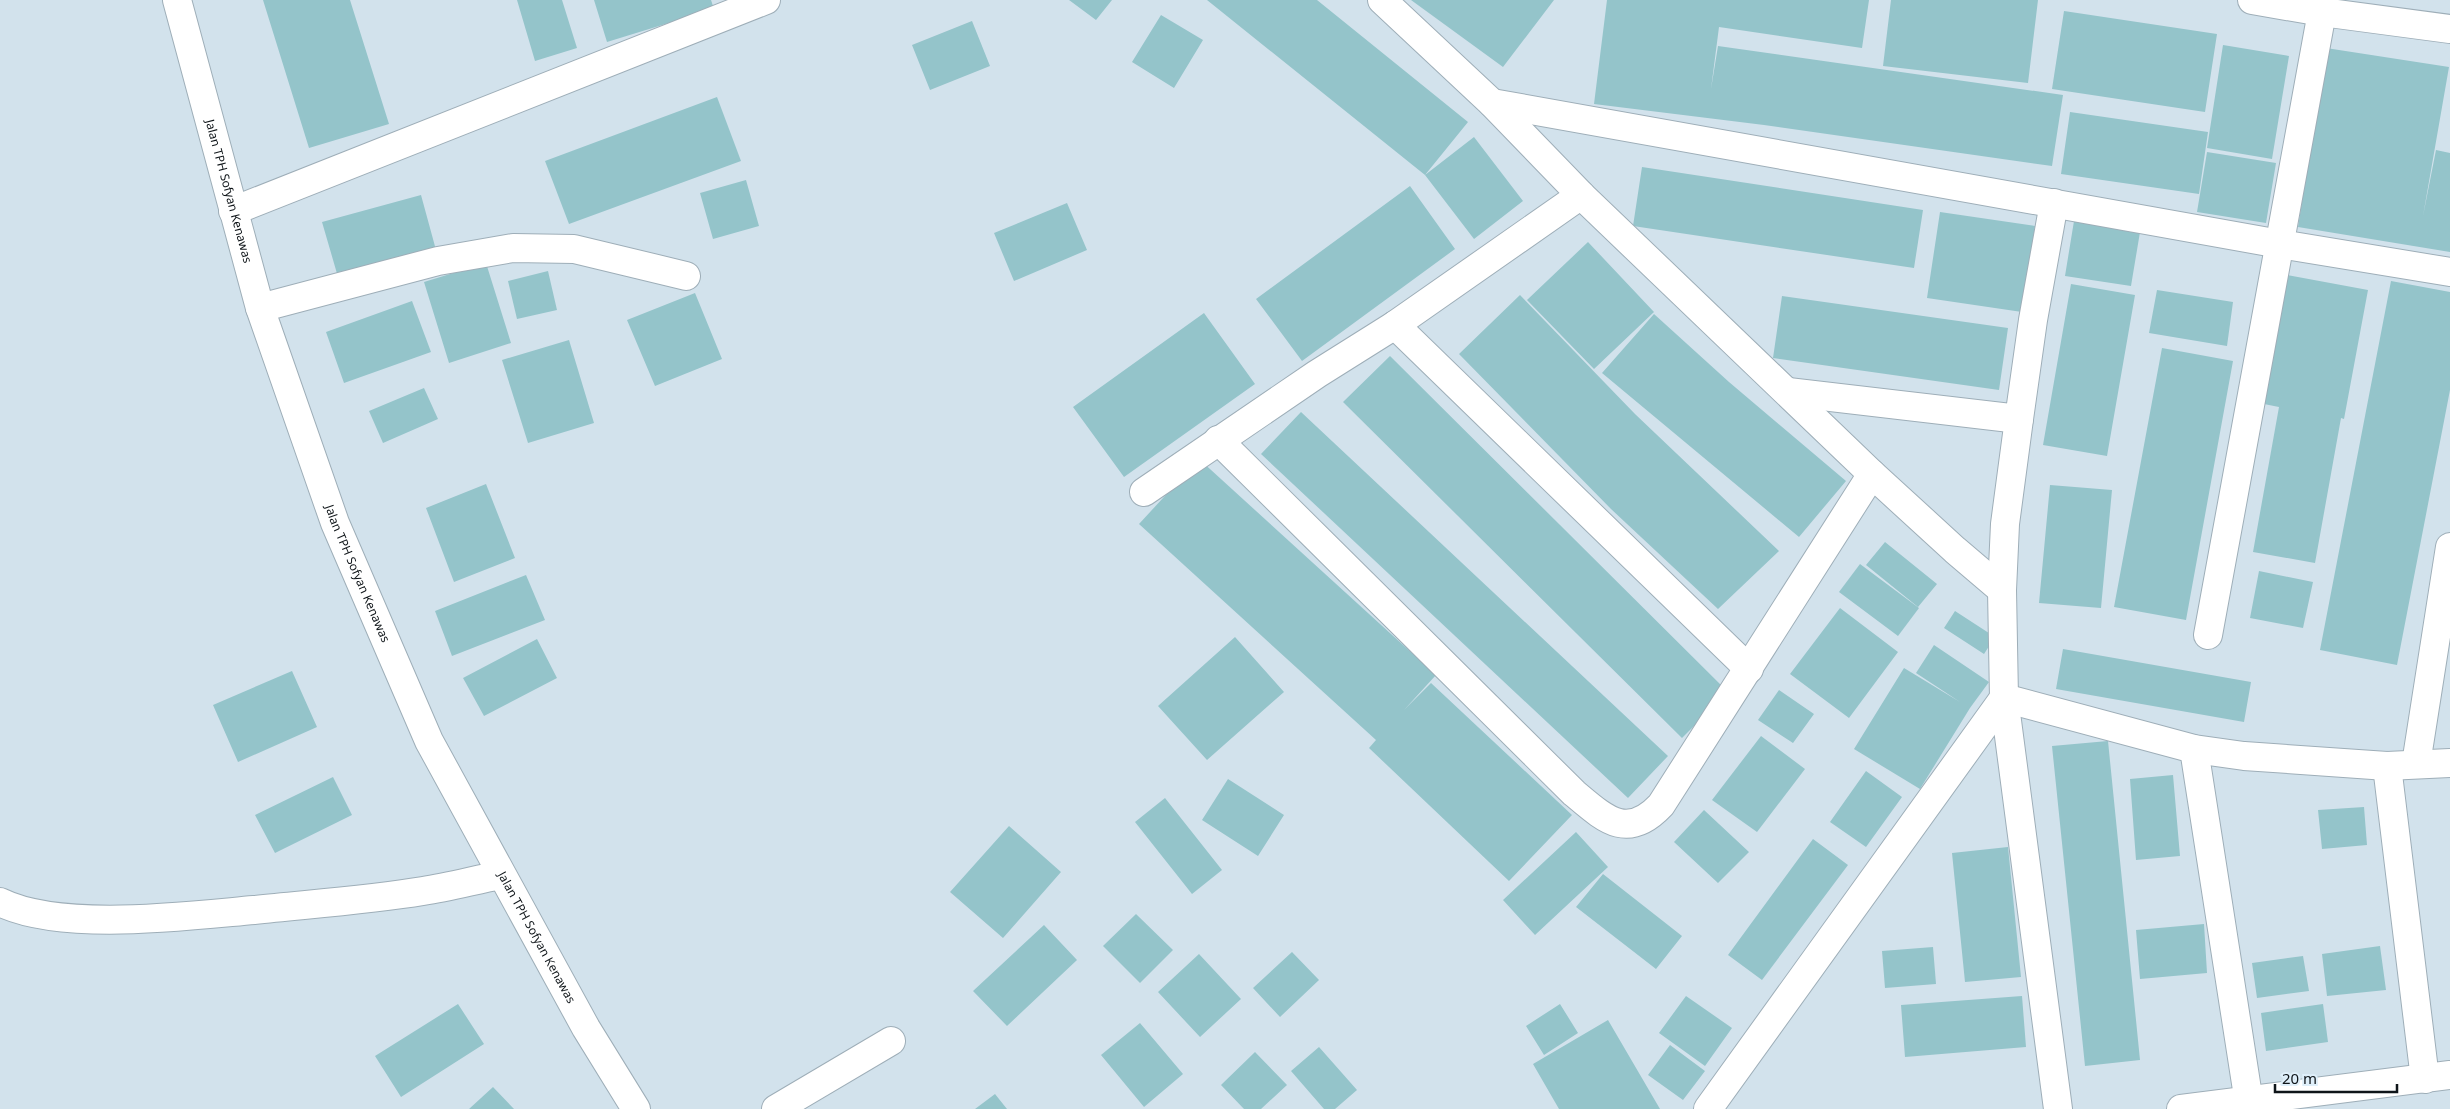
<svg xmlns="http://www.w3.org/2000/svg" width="2450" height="1109" viewBox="0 0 2450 1109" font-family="'Noto Sans',sans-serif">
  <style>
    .building { fill: #94c4ca }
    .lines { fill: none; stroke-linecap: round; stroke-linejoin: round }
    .minor-casing { stroke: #9eaeb8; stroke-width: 30 }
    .minor { stroke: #fff; stroke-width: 28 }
    .labels { text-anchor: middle; stroke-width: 4; stroke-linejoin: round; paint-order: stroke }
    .street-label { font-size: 12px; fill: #0f1519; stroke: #dfeffa }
  </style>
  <rect width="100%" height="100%" fill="#d2e2ec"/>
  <path class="building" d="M263,0H350L389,124L309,148Z
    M517,0H562L577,48L535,61Z
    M594,0H711L714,9L607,42Z
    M1069,0H1112L1096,20Z
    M1207,0H1317L1468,122L1425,175Z
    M1411,0H1554L1503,67Z
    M1607,0H1869L1862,48L1719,27L1711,89L1718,46L2063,95L2052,166L1764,125L1594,104Z
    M1891,0H2038L2028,83L1883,66Z
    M2064,11L2217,34L2205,112L2052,89Z
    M1161,15L1203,40L1174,88L1132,62Z
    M972,21L990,66L930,90L912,45Z
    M2223,45L2289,56L2272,159L2207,148Z
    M2326,48L2449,67L2423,216L2436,150L2450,153V252L2298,227Z
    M717,97L741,161L569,224L545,161Z
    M2070,112L2208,132L2199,194L2061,174Z
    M1474,137L1523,201L1474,239L1425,175Z
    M2207,152L2276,163L2266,223L2197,212Z
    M1642,167L1923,210L1914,268L1633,226Z
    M746,180L759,226L713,239L700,193Z
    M1410,186L1455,249L1302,361L1256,299Z
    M421,195L436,250L338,277L322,222Z
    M1067,203L1087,250L1014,281L994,233Z
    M1940,212L2035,226L2022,312L1927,298Z
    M2074,221L2140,232L2131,286L2065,276Z
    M1588,242L1654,312L1594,369L1527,300Z
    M486,263L511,343L449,363L424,282Z
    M548,271L557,310L517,319L508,281Z
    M2287,275L2368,290L2344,419L2341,418L2315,563L2253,552L2279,407L2264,404Z
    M2391,281L2450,292V390L2397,665L2320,650Z
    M2071,284L2135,295L2107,456L2043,445Z
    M2157,290L2233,302L2227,346L2149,333Z
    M695,293L722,359L655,386L627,320Z
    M1520,295L1635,414L1779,551L1718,609L1611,509L1459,354Z
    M1782,296L2008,328L1999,390L1773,358Z
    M412,301L431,352L344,383L326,332Z
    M1204,313L1255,384L1124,477L1073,407Z
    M1654,314L1729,382L1846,481L1799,537L1602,373Z
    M569,340L594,423L528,443L502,360Z
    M2162,348L2233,361L2186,620L2114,607Z
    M1390,356L1728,692L1682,738L1343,402Z
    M424,388L438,419L383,443L369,411Z
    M1301,412L1668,756L1628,798L1261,454Z
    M1199,459L1436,675L1404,710L1431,683L1572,815L1509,881L1369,748L1376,740L1139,524Z
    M486,484L515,558L454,582L426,508Z
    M2050,485L2112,490L2101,608L2039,603Z
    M1885,542L1937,584L1918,607L1866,565Z
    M1860,564L1919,608L1898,636L1839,592Z
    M2259,571L2313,582L2303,628L2250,618Z
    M526,575L545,620L452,656L435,611Z
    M1840,608L1898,652L1849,718L1790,674Z
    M1955,611L1995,637L1984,654L1944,628Z
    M1235,637L1284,692L1207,760L1158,706Z
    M537,639L557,678L484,716L463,678Z
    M1934,645L1989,682L1970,708L1920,789L1854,749L1904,668L1960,702L1916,673Z
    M2063,649L2251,682L2244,722L2056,689Z
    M292,671L317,727L238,762L213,705Z
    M1779,690L1814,714L1793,743L1758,720Z
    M1761,736L1805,769L1757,832L1712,800Z
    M2108,741L2140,1060L2085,1066L2052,746Z
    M1866,771L1902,797L1866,847L1830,822Z
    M2173,775L2180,856L2136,860L2130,779Z
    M333,777L352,815L275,853L255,815Z
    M1228,779L1284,815L1258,856L1202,820Z
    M1165,798L1222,870L1192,894L1135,822Z
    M2364,807L2367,845L2322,849L2318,810Z
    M1704,810L1749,852L1718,883L1674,842Z
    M1009,826L1061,872L1003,938L950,892Z
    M1576,832L1608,867L1535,935L1503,900Z
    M1813,839L1848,865L1762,980L1728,955Z
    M2008,847L2021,977L1965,982L1952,853Z
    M1603,874L1682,936L1656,969L1576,907Z
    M1136,914L1173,950L1140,983L1103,946Z
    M2204,924L2207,973L2140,979L2136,930Z
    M1044,925L1077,960L1007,1026L973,991Z
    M2380,946L2386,990L2327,996L2322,954Z
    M1933,947L1936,984L1885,988L1882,951Z
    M1292,952L1319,980L1280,1017L1253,988Z
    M1199,954L1241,999L1200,1037L1158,992Z
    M2303,956L2309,991L2257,998L2252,963Z
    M1686,996L1732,1028L1705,1066L1659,1033Z
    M2022,996L2026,1047L1905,1057L1901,1005Z
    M458,1004L484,1044L401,1097L375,1056Z
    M1560,1004L1578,1033L1544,1055L1526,1026Z
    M2323,1004L2328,1042L2266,1051L2261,1013Z
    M1608,1020L1660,1109H1559L1533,1064Z
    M1140,1023L1183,1074L1144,1107L1101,1055Z
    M1670,1045L1705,1071L1683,1100L1648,1075Z
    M1319,1047L1357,1090L1335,1109H1324L1291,1071Z
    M1255,1052L1287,1085L1261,1109H1244L1221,1085Z
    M493,1087L514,1109H469Z
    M995,1094L1007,1109H975Z"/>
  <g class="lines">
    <g class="minor-casing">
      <g id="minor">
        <path id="s1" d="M177,0L260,308L335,523L429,741L586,1028L636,1109"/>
        <path d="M2252,0L2322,12L2450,29"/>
        <path d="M1492,103L2280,244L2450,272"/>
        <path d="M2054,203L2033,320L2019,419L2005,524L2002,590L2004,698L2058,1109"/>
        <path d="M233,211L766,0"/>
        <path d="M260,308L438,261L513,248L574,249L686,276"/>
        <path d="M1395,325L1749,669"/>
        <path d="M1788,392L2019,419"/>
        <path d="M1218,440L1574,793C1605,819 1627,841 1661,805L1872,474L1581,195"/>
        <path d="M1872,474L1955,550L2002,590"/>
        <path d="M1144,492L1317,374L1395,325L1581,195L1492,103L1382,0"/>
        <path d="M2208,635L2322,12"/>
        <path d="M2194,749L2250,1109"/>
        <path d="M2416,764L2450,547"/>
        <path d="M2387,766L2425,1079"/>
        <path d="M0,902C61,932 186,916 254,910C310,904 368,900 423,891C449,887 475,880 501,875"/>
        <path d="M776,1109L891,1041"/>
        <path d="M1708,1109L2004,698L2194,749L2244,756L2387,766L2450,763"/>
        <path d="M2181,1109L2450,1075"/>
      </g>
    </g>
    <use href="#minor" class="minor"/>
  </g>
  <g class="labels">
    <g class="street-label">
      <text dy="4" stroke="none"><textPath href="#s1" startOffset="198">Jalan TPH Sofyan Kenawas</textPath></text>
      <text dy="4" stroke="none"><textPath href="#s1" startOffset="602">Jalan TPH Sofyan Kenawas</textPath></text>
      <text dy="4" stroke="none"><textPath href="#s1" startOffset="1008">Jalan TPH Sofyan Kenawas</textPath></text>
    </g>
  </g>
  <path d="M2275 1084v8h122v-8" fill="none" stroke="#0f1519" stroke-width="2.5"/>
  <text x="2282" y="1084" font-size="15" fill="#0f1519" stroke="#dfeffa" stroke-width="4" paint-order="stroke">20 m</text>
</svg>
